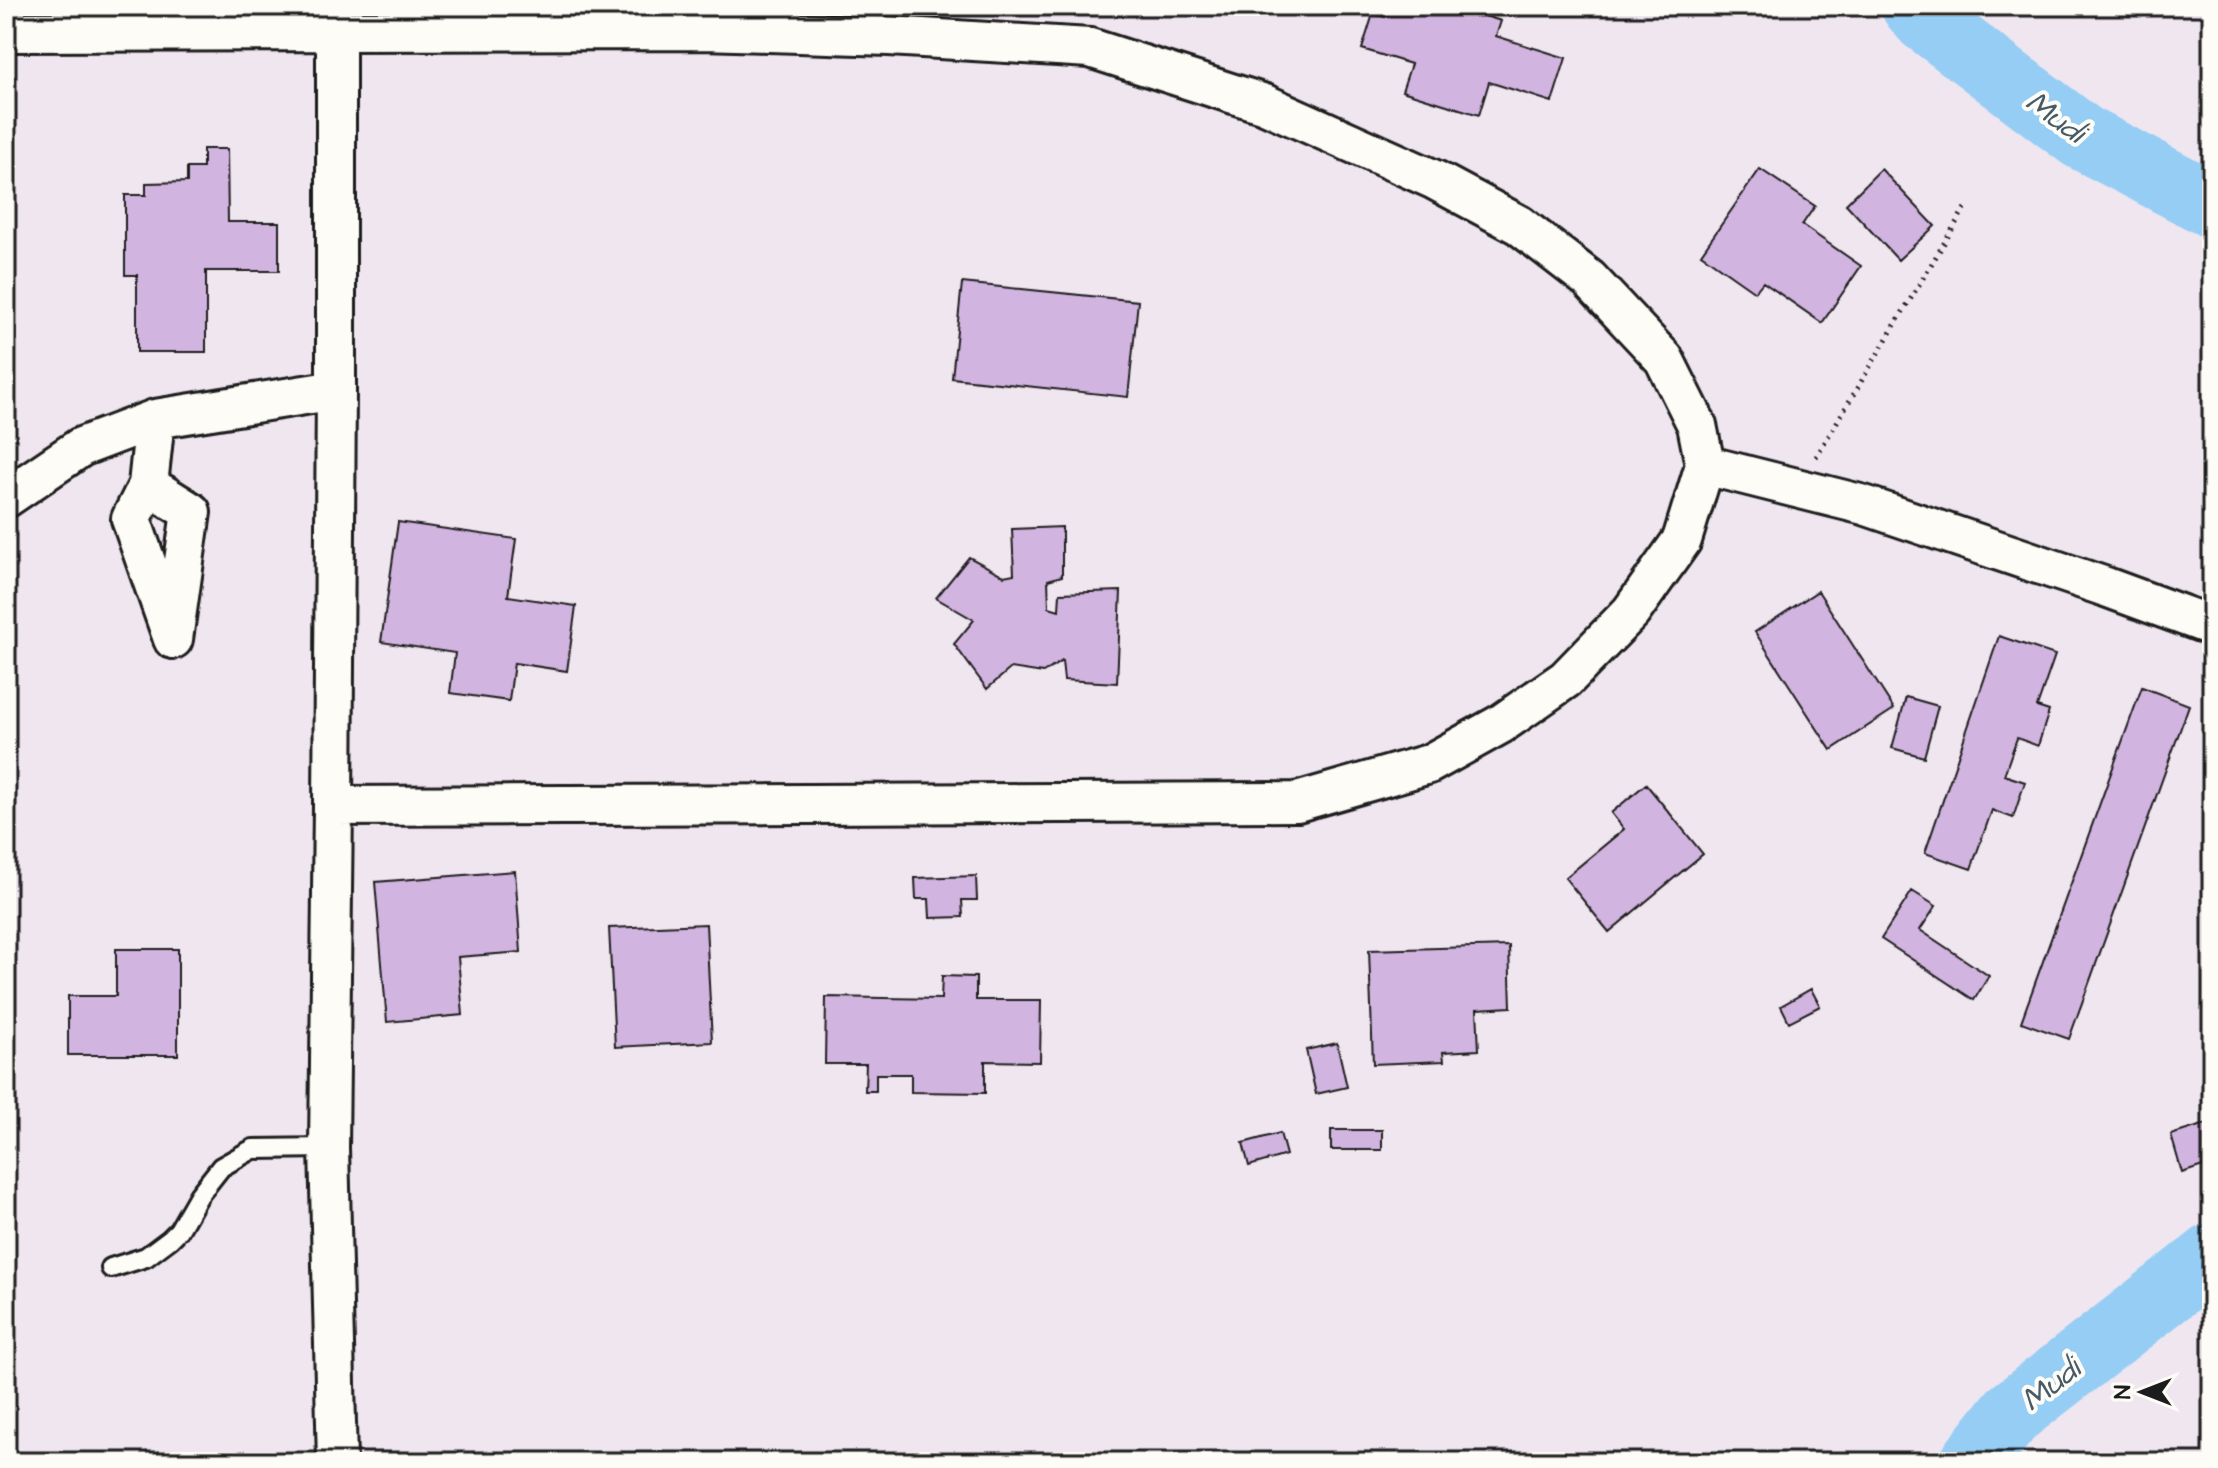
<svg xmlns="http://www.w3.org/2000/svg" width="2218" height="1468" viewBox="0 0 2218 1468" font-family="'Architects Daughter',sans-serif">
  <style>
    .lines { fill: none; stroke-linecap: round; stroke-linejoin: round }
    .river { stroke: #95cdf4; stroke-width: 66 }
    .building { fill: #d2b4e1; stroke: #1c1c1c; stroke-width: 2 }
    .lane-casing { stroke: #1c1c1c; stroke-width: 24 }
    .street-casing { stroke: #1c1c1c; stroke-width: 44 }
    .path { stroke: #1c1c1c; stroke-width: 5; stroke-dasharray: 2 6; stroke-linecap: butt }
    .lane { stroke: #fdfcf7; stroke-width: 18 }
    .street { stroke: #fdfcf7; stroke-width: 38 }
    .labels { text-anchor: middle; stroke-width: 8; stroke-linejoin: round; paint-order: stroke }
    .water-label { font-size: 32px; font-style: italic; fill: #465a68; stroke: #fdfcf7 }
  </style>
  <rect width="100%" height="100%" fill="#f0e6f0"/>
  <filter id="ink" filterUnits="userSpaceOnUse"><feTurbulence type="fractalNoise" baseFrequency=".0125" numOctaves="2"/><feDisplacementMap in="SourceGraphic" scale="16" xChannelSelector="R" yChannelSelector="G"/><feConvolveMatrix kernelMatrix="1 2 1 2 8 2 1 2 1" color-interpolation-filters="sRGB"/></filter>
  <g filter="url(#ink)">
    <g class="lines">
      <path class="river" d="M1914,6L1925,19L2082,137L2212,205
        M1973,1462L2012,1413L2212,1257"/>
    </g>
    <path class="building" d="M1388,6H1452L1501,21L1496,36L1566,58L1552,102L1489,82L1479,115L1402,91L1411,64L1362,49L1373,14L1385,17Z
      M203,149H227L228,222H279V271H206V352H137V275H125V195H146V183L187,182V168H203Z
      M1760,169L1815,206L1802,225L1861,266L1822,323L1763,282L1755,292L1701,254Z
      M1881,169L1935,226L1898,260L1846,204Z
      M962,283L1138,301L1128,397L952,378Z
      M398,522L516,539L508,596L576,606L567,671L514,663L509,701L450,693L455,653L381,642Z
      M1062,527V576L1048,580L1049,607L1059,610L1060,593L1121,591L1117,683L1064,680L1062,661L1043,673L1011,668L987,689L954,644L974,620L936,598L969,557L1004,576L1014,574L1012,529Z
      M1818,591L1894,709L1831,750L1755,632Z
      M1999,636L2055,655L2037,707L2049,711L2038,746L2017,738L2004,775L2025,782L2013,818L1992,810L1971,869L1925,853Z
      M2142,687L2189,705L2069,1039L2021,1022Z
      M1906,697L1938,706L1924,757L1892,748Z
      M1646,784L1703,854L1609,932L1565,878L1624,829L1611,813Z
      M515,871L521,952L458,957L463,1015L387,1022L375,882Z
      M976,876L977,900H962L963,917L930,918L929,899H916L915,878Z
      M1912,891L1936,906L1920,930L1989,976L1974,1000L1881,939Z
      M706,924L712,1042L615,1047L609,928Z
      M1509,946L1511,1007L1477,1009L1479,1050L1443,1052L1444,1061L1373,1064L1369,950Z
      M116,949H178V1055H68V996H116Z
      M942,976L976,977V1000H1041L1040,1062L985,1061V1093L911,1092V1074H876V1091H865L866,1064H825L826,997L941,999Z
      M1811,989L1820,1006L1789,1022L1781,1006Z
      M1337,1043L1347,1087L1316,1094L1306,1050Z
      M2212,1122V1163L2182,1173L2171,1135Z
      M1331,1130H1382V1150H1331Z
      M1280,1133L1286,1155L1249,1166L1243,1143Z"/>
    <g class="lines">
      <g class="lane-casing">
        <path id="lane" d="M111,1268L146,1257L170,1239L179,1230L199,1195L221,1167L253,1149L329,1148"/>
      </g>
      <g class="street-casing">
        <path id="street" d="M6,32L704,30L889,36L1090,48L1265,104L1435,180L1519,225L1589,279L1664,359L1697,425L1705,465L1682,540L1631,612L1566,679L1501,724L1429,764L1297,802L333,806L336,390V31
          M1705,465L1864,505L2106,587L2212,626
          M148,485L191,512L173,639L131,519L148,485L155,419
          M6,498L81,447L155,419L336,390
          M333,806L329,1148L337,1462"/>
      </g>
      <path class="path" d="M1816,457L1968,203"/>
      <use href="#lane" class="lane"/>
      <use href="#street" class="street"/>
    </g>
  </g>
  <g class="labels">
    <g class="water-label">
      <text transform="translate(2056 116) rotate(36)" y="11">Mudi</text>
      <text transform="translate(2050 1384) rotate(-38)" y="11">Mudi</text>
    </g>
  </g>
  <rect width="2218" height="1468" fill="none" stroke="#fdfcf7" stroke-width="32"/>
  <rect x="16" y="16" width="2186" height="1436" fill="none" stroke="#1c1c1c" stroke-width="3" filter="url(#ink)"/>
  <g transform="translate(2142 1392) rotate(270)" stroke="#fdfcf7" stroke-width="6" paint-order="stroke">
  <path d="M0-6L14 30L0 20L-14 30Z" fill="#1c1c1c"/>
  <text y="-12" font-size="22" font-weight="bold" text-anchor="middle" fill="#1c1c1c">N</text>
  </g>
</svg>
